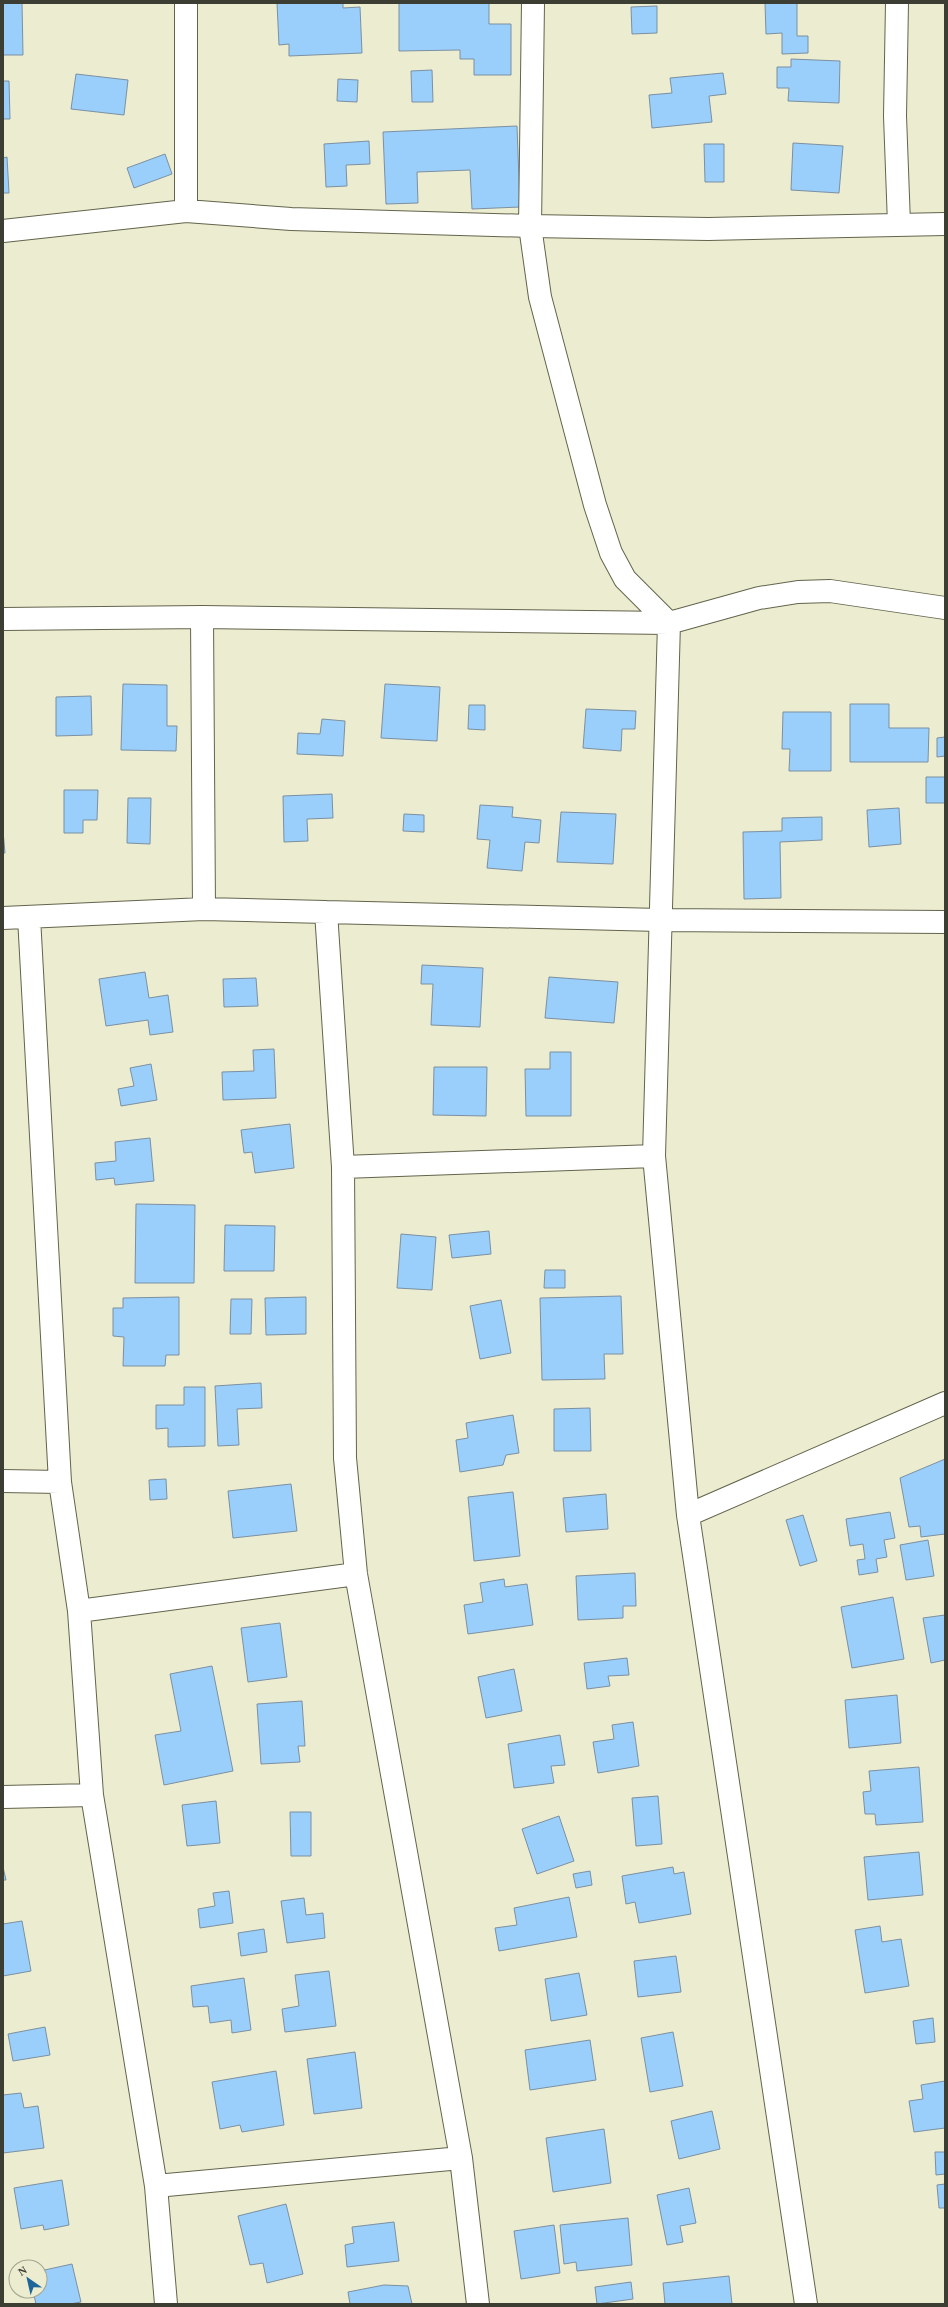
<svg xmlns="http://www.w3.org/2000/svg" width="948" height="2307" viewBox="0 0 948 2307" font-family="Georgia,serif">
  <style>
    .building { fill: #9bcffb; stroke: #7b90a2 }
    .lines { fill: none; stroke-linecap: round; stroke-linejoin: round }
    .street-casing { stroke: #63644c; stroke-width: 24 }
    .street { stroke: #fff; stroke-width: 22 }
  </style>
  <rect width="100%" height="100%" fill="#ebecd0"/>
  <path class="building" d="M3,3H22L23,55H3Z
    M277,3H343V8L360,7L362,53L289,56V44L279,45Z
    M399,3H489V24H511V75H474V59H460V50L399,51Z
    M765,3H797V36H808V53L782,54V33L766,34Z
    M657,6V33L632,34L631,7Z
    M791,59L840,61L839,103L788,101L789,88H777V67H791Z
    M432,70L433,102H412L411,71Z
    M723,73L726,94L709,96L712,122L652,128L649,95L672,93L670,78Z
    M76,74L128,80L124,115L71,109Z
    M338,79L358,80L357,102L337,101Z
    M3,81H9L10,119H3Z
    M517,126L520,207L472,209L470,170L417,172L418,203L386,204L383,132Z
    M369,141L370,164L346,165L347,186L326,187L324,144Z
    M793,143L843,146L839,193L791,190Z
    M704,144H724V182H705Z
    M165,154L172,174L134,188L127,168Z
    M7,157L9,193H3V158Z
    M123,684L167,685V726H177L176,751L121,750Z
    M385,684L440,687L437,741L381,738Z
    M91,696L92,735L56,736V697Z
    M850,704H889V728H929L928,762H850Z
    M469,705H485V730L468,729Z
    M586,709L636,711L635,729H622L621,751L583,748Z
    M783,712H831V771H789L790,749H782Z
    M322,719L345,721L343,756L297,754L298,733L320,734Z
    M945,737V756L937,757V738Z
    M926,777H945V803H926Z
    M64,790H98L97,820H83V833H64Z
    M332,794L333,818L307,819L308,841L284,842L283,796Z
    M128,798H151L150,844L127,843Z
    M480,805L513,807L512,817L541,820L539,843L525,842L522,871L487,868L490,840L477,839Z
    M899,808L901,844L869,847L867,810Z
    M561,812L616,814L613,864L557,862Z
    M404,814L424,815V832L403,831Z
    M822,817V840L780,842L781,898L744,899L743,832L782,831V818Z
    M3,831L5,853H3Z
    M422,965L483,968L480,1027L431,1025L433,984H421Z
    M145,972L149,998L168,995L173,1032L150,1035L148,1020L106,1026L99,979Z
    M549,977L618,982L614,1023L545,1018Z
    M256,978L258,1006L224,1007L223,979Z
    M274,1049L276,1098L223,1100L222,1072L254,1071L253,1050Z
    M550,1052H571V1116H526L525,1069H550Z
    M151,1064L157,1100L121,1106L118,1089L134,1086L130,1068Z
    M434,1067H487L486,1116L433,1115Z
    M290,1124L294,1168L255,1173L252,1152L244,1153L241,1130Z
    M150,1138L154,1181L115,1185L114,1178L96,1180L95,1163L116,1161L115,1142Z
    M136,1204L195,1205L194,1283H135Z
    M225,1225L275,1226L274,1271H224Z
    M489,1231L491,1254L452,1258L449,1235Z
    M401,1234L436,1237L432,1290L397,1288Z
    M545,1270H565V1288H544Z
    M621,1296L623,1354H604L605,1379L542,1380L540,1298Z
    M179,1297V1355H166L165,1366H123L124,1337L113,1336V1308H123V1298Z
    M306,1297V1334L266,1335L265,1298Z
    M231,1299H252L251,1334H230Z
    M501,1300L511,1353L480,1359L470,1306Z
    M261,1383L262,1408L237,1409L239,1445L218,1446L215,1386Z
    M184,1387H205V1446L168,1447V1428L156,1429V1405H184Z
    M590,1408L591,1451H554V1409Z
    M513,1415L519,1453L506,1455L503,1465L460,1472L456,1440L468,1438L466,1423Z
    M945,1459V1534L921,1537L920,1526L909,1527L900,1478Z
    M166,1479L167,1499L150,1500L149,1480Z
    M291,1484L297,1531L233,1538L228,1491Z
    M513,1492L520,1556L474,1561L468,1497Z
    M606,1494L608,1529L566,1532L563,1498Z
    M890,1512L895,1538L884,1540L887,1557L876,1559L878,1572L859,1575L857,1560L865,1559L863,1544L850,1546L846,1519Z
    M803,1515L817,1561L800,1566L786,1520Z
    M928,1540L934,1576L906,1580L900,1545Z
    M635,1573L636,1606H623V1618L578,1620L576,1576Z
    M504,1579L505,1587L527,1584L533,1625L468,1634L464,1605L483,1602L480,1583Z
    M893,1597L904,1659L852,1668L841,1607Z
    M945,1615V1660L931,1663L923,1618Z
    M280,1623L287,1677L248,1682L241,1628Z
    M627,1658L629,1675L608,1676L610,1686L587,1689L584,1663Z
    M212,1666L233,1771L164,1785L155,1735L181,1731L170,1674Z
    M514,1669L522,1711L486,1718L478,1677Z
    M897,1695L901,1743L849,1748L845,1700Z
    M302,1701L305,1746H298L300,1762L261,1764L257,1704Z
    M633,1722L639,1766L598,1773L593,1742L614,1739L612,1725Z
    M560,1735L565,1765L551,1766L554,1783L514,1788L508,1744Z
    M919,1767L923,1822L876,1825L875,1814H865L863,1792L871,1791L869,1771Z
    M658,1796L662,1844L636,1846L632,1798Z
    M216,1801L220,1843L187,1846L182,1805Z
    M290,1812H311V1856H291Z
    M559,1816L574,1861L537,1874L522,1829Z
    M919,1852L923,1895L868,1900L864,1857Z
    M3,1867L6,1880H3Z
    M673,1867L674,1874L684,1872L691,1914L639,1923L635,1902L626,1904L622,1876Z
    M590,1871L592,1885L576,1888L573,1874Z
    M229,1891L233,1923L200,1928L198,1909L215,1906L213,1893Z
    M569,1897L577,1937L499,1951L495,1928L517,1925L514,1908Z
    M304,1898L306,1915L323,1913L325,1938L287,1943L281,1901Z
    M22,1921L31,1971L3,1976V1924Z
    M880,1926L882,1942L901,1939L909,1986L865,1993L855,1930Z
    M264,1929L267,1952L241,1956L238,1933Z
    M676,1956L681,1992L638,1997L634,1961Z
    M329,1971L336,2026L285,2032L282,2009L299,2006L295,1975Z
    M579,1973L587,2015L551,2021L545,1979Z
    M244,1978L251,2030L232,2033L231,2020L210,2023L208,2006L193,2007L191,1986Z
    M933,2018L935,2042L916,2044L913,2021Z
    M45,2027L50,2055L13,2061L8,2034Z
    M673,2032L683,2086L650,2092L641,2038Z
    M590,2040L596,2080L530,2090L525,2050Z
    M355,2052L362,2108L314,2114L307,2059Z
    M276,2071L284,2125L242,2132L240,2125L220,2129L212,2082Z
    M945,2081V2128L914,2132L909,2101L923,2099L921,2085Z
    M21,2093L24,2108L38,2106L44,2148L3,2153V2095Z
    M712,2111L720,2149L679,2159L671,2121Z
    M604,2129L611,2183L553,2192L546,2138Z
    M935,2152H945V2174L936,2175Z
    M62,2180L69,2225L44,2230L43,2225L21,2229L14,2188Z
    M945,2184V2208H939L937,2185Z
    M689,2188L696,2223L680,2226L683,2242L667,2245L657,2195Z
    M286,2204L303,2274L267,2283L263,2263L250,2265L238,2216Z
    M628,2218L632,2265L577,2271L576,2262L564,2264L560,2225Z
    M394,2222L399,2261L347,2267L345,2245L354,2243L352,2227Z
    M554,2225L560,2273L521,2279L514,2231Z
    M72,2264L81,2302L70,2304H36L33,2291H40V2271Z
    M729,2276L732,2304H665L663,2283Z
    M631,2282L633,2299L597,2304L595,2287Z
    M384,2285L408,2286L412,2304H350L348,2292Z"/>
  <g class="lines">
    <g class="street-casing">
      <path id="street" d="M533,3L530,226L540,297L595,505L611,553L625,579L669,623
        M897,3L895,116L899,224
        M186,211V3
        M3,231L186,211L291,219L530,226L708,229L945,224
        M202,617L204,909
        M3,619L202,617L669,623
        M326,912L343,1167L345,1458L356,1574L461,2158L478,2304
        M29,917L60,1482L79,1611L92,1795L156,2186L166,2304
        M3,918L204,909L660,920L945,922
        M343,1167L654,1156
        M3,1481L60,1482
        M688,1515L945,1403
        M79,1611L356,1574
        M3,1797L92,1795
        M156,2186L461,2158
        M806,2304L688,1515L654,1156L669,623L759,598L798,592L830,591L945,608"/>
    </g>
    <use href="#street" class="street"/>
  </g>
  <rect width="948" height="2307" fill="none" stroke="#3d3e33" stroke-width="8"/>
  <g transform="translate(28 2279) rotate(326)"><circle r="19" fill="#ebecd0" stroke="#a5a691"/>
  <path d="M0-3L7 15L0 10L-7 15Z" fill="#1e669a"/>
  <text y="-6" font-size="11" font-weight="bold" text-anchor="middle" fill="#3d3e33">N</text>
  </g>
</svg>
